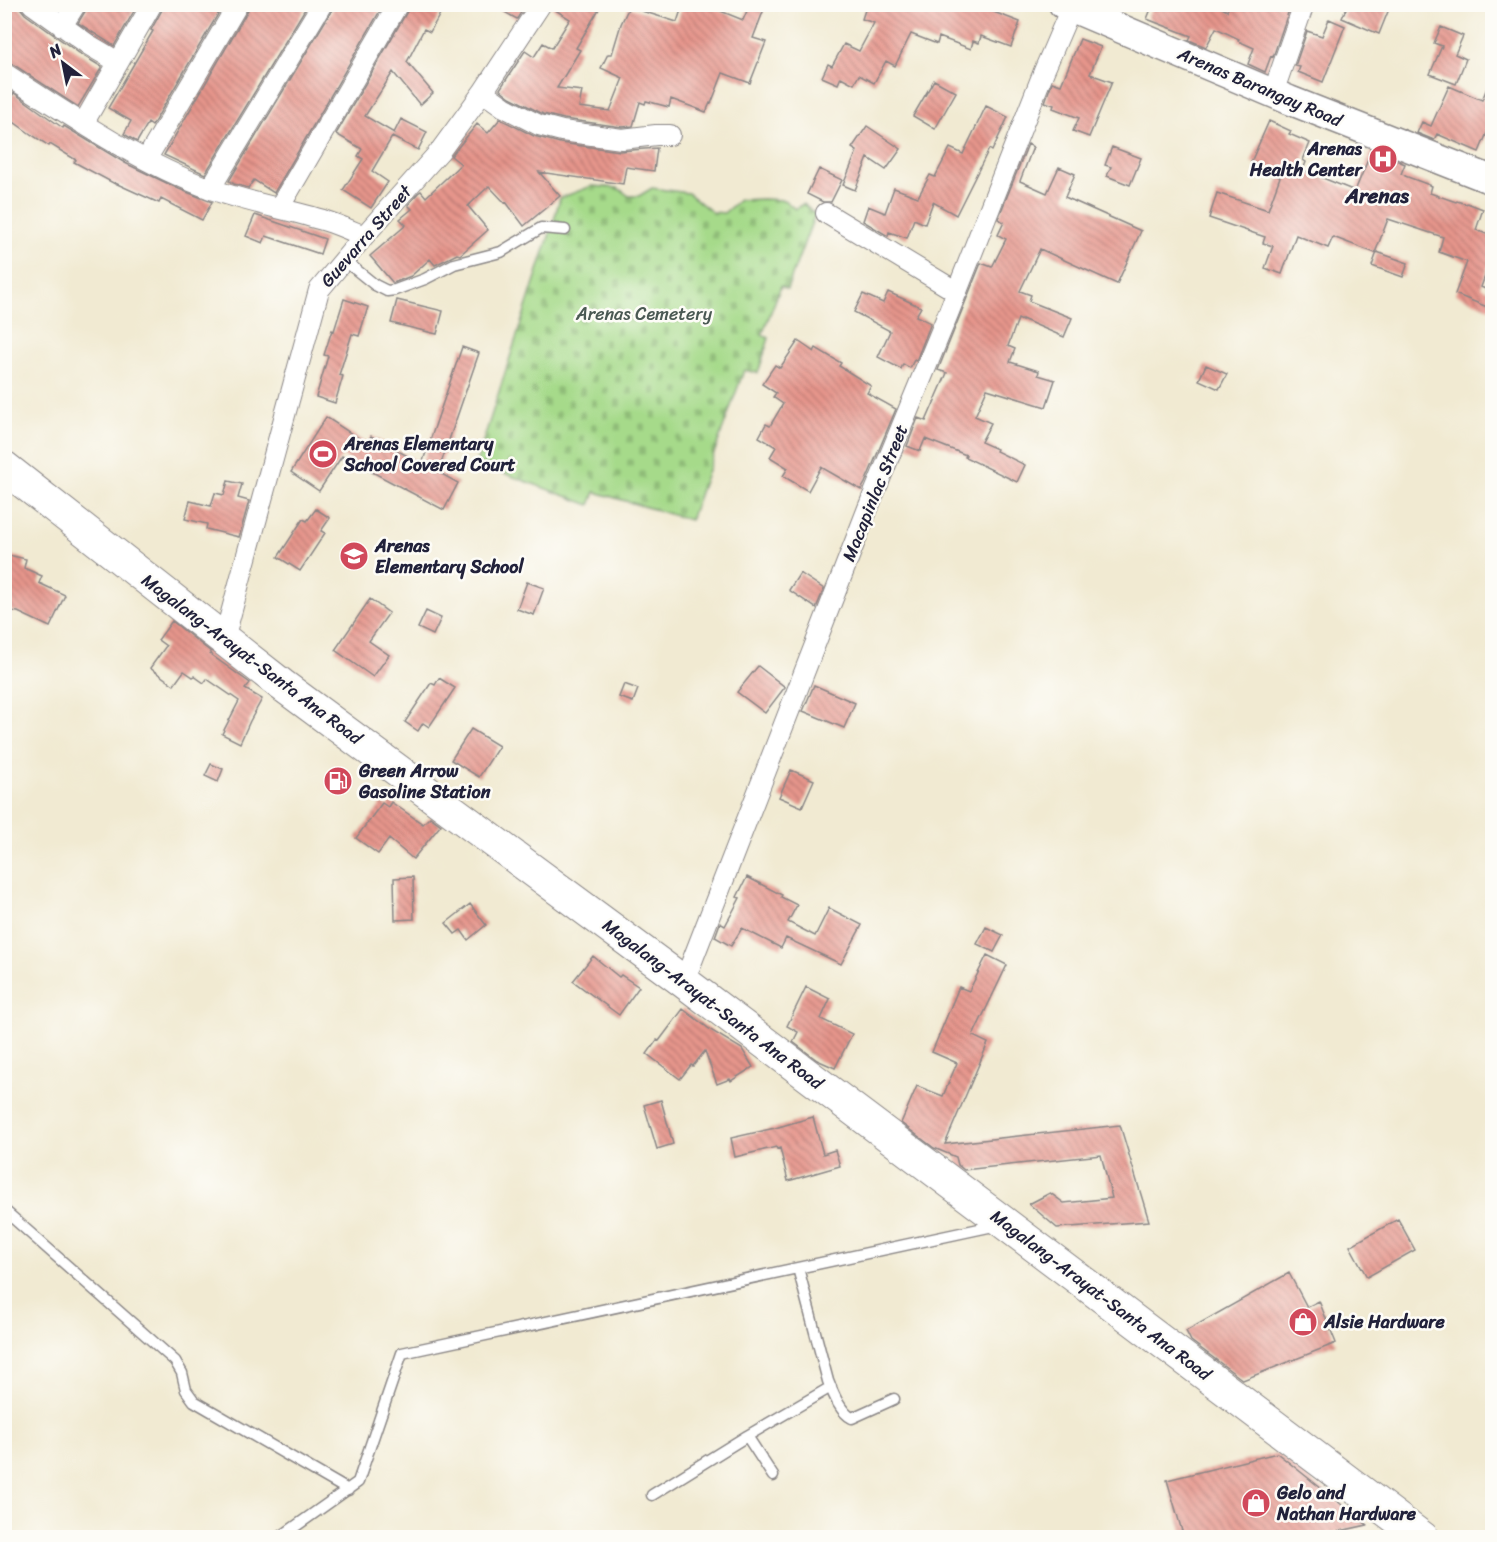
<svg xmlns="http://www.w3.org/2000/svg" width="1497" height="1542" viewBox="0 0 1497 1542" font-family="Sriracha,sans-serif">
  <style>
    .cemetery { fill: url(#cemetery-stones); stroke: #647e62; stroke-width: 1.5 }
    .building { fill: url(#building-back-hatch) }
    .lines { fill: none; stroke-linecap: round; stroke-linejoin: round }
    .lane-casing { stroke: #8a8686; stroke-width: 13 }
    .street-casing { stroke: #8a8686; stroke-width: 22 }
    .secondary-casing { stroke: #8a8686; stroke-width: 31 }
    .primary-casing { stroke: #8a8686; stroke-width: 34 }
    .lane { stroke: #fff; stroke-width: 10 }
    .street { stroke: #fff; stroke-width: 20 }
    .secondary { stroke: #fff; stroke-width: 28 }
    .primary { stroke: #fff; stroke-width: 32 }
    .labels { text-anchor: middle; stroke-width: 5; stroke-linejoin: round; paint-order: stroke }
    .street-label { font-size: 18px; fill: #22223b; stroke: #fdfcf7 }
    .poi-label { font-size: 18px; font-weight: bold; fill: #22223b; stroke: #fdfcf7; text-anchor: start }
    .park-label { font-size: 18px; fill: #4a5953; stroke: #fdfcf7 }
    .quarter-label { font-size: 21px; font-weight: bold; fill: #22223b; stroke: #fdfcf7 }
  </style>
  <defs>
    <pattern id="cemetery-stones" width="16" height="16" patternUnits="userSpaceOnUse" patternTransform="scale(1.5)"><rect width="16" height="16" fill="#a6da8a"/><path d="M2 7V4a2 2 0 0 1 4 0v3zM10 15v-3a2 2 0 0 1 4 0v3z" fill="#8fbb78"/></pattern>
    <pattern id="building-back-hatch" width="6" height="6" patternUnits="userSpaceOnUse" patternTransform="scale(1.5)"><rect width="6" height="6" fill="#e6958b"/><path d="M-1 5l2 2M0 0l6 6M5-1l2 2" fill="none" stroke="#ba7973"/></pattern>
  </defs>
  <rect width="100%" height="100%" fill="#fdfcf7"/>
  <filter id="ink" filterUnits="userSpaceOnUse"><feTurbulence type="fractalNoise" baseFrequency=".0167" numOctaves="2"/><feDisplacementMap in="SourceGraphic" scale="12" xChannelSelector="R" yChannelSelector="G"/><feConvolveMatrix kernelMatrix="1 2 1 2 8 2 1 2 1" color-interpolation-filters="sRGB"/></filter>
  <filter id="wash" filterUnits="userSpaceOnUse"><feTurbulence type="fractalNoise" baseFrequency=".008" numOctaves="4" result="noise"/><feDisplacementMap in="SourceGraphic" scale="24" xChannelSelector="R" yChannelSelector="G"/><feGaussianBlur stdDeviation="1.35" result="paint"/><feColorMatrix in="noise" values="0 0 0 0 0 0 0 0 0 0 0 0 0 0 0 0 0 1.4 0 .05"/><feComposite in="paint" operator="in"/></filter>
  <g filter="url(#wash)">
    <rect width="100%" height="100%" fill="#f1ead2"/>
    <path class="cemetery" d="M592,186L618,188L629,196H639L652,188L688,193L712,212L724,213L739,200L763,199L784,200L795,209L803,204L815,214L787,289L781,286L762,335L769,338L758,373L744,370L690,520L595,492L590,505L476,463L552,227L560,198Z"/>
    <g id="blocks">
      <path class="building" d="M4,4H17L25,14L82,55L102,67L78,107L11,63L4,61Z
        M88,4H138L114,46L78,23L86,10Z
        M164,4H224L152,126L148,123L137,142L124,134L131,121L108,108L153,31L151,30L162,10Z
        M250,4H308L205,174L164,155L248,10Z
        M334,4H384L274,193L254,180L248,188L234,184L229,181L332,10Z
        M410,4H441L437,13L440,14L430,32L424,29L407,62L433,93L420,105L393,72L365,116L394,133L401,119L427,132L418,150L392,137L372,171L388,182L371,208L343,190L363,159L358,156L362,149L336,134L408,10Z
        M490,4H526L517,19Z
        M553,4H602L576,48L580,50L557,88L582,91L579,107L610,111L623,78L601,68L608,54H612L621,24L629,7L677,22L683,4H703L743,20L750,4H766L753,38L766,42L750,83L723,73L711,104L710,103L706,112L671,99L669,107L646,101L645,104L640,102L633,126L622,127L564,119L543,114L510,97L500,89L525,51L534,57L543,43L552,48L570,19L552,8Z
        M867,4H993L991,11L1020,22L1011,47L981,36L979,43L973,41L971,49L939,37L937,44L911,34L895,66L886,61L874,83L859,75L854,84L841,77L838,84L822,77L828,64L832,66L844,44L859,51L874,23L862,19Z
        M1153,4H1215L1227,11L1230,4H1291L1273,57L1271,56L1265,72L1248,64L1254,48L1238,41L1239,39L1216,28L1206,47L1189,40L1191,36L1147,19Z
        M1348,4H1391L1379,34L1342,18Z
        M1329,19L1345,26L1323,82L1298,72L1300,67L1295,66L1307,31L1322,36Z
        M1441,27L1463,36L1455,54L1466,59L1456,84L1430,74L1442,46L1434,43Z
        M1080,39L1101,47L1090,74L1112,82L1089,137L1073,131L1079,118L1053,108L1054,105L1045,102L1052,82L1061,85Z
        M1492,76V121L1479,152L1437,134L1434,140L1417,133L1422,122L1431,126L1449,86L1482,100Z
        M934,80L956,92L935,129L913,116Z
        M14,93L63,128L64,126L125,163L179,189L212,202L202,220L161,199L159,203L115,183V184L74,162L76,160L50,144L49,146L32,135L4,115V106Z
        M986,106L1008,117L992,151L989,149L956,215L933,202L925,224L914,219L907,238L889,232L888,236L863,221L868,206L885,213L894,188L918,197L930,175L935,177L950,148L963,154Z
        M500,119L534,136L560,143L620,151L657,148L654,171L626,167L623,184L539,172L560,196L524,226L506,202L505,203L489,186L468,206L488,230L460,255L457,254L435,265L430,259L411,276L393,283L370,256L406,225L400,219L412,209L408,205L418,193L421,191L426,197L461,164L451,156L477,124L488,133Z
        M1269,121L1291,131L1289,134L1310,143L1303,160L1306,162L1303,170L1355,191L1372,150L1405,164L1401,174L1405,175V176L1432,186L1430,193L1456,202L1457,201L1466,204L1467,203L1483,209L1476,230L1492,236V257L1481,287L1492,292V309L1455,294L1467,262L1439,252L1443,237L1388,219L1375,253L1333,237L1328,248L1296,235L1282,274L1265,268L1273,246L1263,243L1265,237L1209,218L1217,193L1268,210L1280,177L1275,175L1276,172L1251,162Z
        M867,126L901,149L886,170L868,158L855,190L843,185L857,151L852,148Z
        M1028,144L1033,147L1020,181L1047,193L1059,167L1075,174L1065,197L1141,231L1117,284L1040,249L1020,291L1031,295L1029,301L1072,318L1064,337L1022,319V321L1018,319L1008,346L1015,349L1010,362L1039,371L1038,375L1055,380L1046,407L987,389L975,416L991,423L981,442L997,449L996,451L1025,465L1017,482L965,457L966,455L925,439L920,451L907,446L918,418L926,421L947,373L938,370L981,263L992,267L1006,239L998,235L1004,222L998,219Z
        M1112,147L1141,158L1130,185L1107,176L1111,167L1105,165Z
        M819,169L842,180L831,202H823L807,194Z
        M255,215L325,239L320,254L266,236L263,243L246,236Z
        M1377,252L1408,263L1403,277L1372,266Z
        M888,292L921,307L916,316L931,323L916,361L914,360L910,368L903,364L901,369L878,357L890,331L854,312L863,294L883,303Z
        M344,299L368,307L359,336L352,334L339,375L343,376L335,403L316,397L328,356L324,355L332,330L334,331Z
        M397,300L443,311L437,334L391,323Z
        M798,341L814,352L816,348L841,363L839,366L871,386L867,393L896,409L865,483L861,490L821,467L808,491L783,476L788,468L770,457L776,447L759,437L766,424L770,426L783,404L773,397L776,393L762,384L775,365L780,368Z
        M462,347L479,353L438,472L458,483L444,510L342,456L319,491L291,472L326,417L367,444L371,436L422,464Z
        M1206,365L1227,374L1219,389L1199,380Z
        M228,481L242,484L238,498L249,501L239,537L206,529L207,524L185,519L190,501L211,506L215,493L224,495Z
        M316,509L330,518L321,531L325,533L300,571L278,557L303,519L307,521Z
        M4,554L26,559L24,568L42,576L39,583L65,595L50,627L18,612L4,610Z
        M800,573L824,589L816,608L789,590Z
        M527,582L544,588L534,615L517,609Z
        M370,599L389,613L369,641L389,655L373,677L335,650Z
        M426,611L441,618L433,635L418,628Z
        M172,621L211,652L210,654L250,683L245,689L262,699L250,721L240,743L222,734L239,701L207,679L204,683L194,676L193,677L184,671L174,685L150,668L166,646L158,640Z
        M758,666L785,687L765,713L737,692Z
        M439,678L455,688L429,727L423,723L418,731L405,722L431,683L435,685Z
        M624,684L638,689L633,702L619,697Z
        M814,685L855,703L844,728L803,711Z
        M471,729L499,746L479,777L451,760Z
        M211,764L223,769L218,782L205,776Z
        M791,770L814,780L802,807L779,797Z
        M391,802L423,824L430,817L441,825L413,859L389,839L378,854L356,838L382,803L388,807Z
        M413,877L414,919L395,920L394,878Z
        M747,877L782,895L781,897L797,905L788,922L815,936L829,908L862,925L841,964L786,938L781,948L742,928L731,946L715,937L720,923L725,926L740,898L737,897Z
        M470,904L486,925L468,940L461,930L455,934L446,923Z
        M986,927L1003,935L994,952L977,944Z
        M987,955L1007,965L973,1036L988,1043L945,1144L1120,1125L1149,1221L1057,1228L1029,1204L1050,1193L1064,1203L1112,1198L1101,1155L964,1170L958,1165L956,1157L934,1148L901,1123L917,1086L943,1096L957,1063L932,1052L959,987L969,991Z
        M593,956L619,977L621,975L639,987L619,1015L573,981Z
        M806,987L830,999L821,1019L852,1034L835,1068L817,1060L793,1042L798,1032L787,1026Z
        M683,1009L712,1031L742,1049L753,1067L731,1081L730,1079L717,1084L705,1051L693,1066L691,1065L680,1079L647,1054L657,1040L659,1041Z
        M661,1100L673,1144L657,1149L644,1105Z
        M813,1117L823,1154L835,1150L840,1166L788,1181L780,1148L777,1149L776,1147L735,1157L731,1138L775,1128Z
        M1398,1219L1415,1250L1367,1277L1350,1246Z
        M1289,1273L1307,1307L1319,1301L1336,1343L1243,1380L1191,1341L1186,1331Z
        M1277,1453L1367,1525L1309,1538H1184L1167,1480Z"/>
    </g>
  </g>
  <g filter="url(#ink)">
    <use href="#blocks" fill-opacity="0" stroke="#8a8686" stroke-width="1.5"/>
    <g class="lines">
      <g class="lane-casing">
        <path id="lane" d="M344,260L375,285L387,291L395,290L425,279L454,264L501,252L541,228L565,230
          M4,1210L175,1361L182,1373L186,1390L194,1401L348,1490
          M798,1268L828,1381C833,1393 840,1412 852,1418L894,1399
          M747,1436L773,1476
          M652,1495L747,1436L831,1387
          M279,1538L358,1482L402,1353L998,1225"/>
      </g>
      <g class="street-casing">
        <path id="street" d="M32,4L89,45L118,62
          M62,26L76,4
          M4,73C69,115 139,163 211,189C249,203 288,209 326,221C339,225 352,231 364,236
          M483,92L504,107L529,120L539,125L562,131L622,139L656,135H670
          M1273,93L1304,4
          M83,124L152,4
          M146,160L238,4
          M210,189L322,4
          M279,208L398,4
          M826,213L957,292
          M224,639L319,290L364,236L440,151L483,92L541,4
          M684,982L868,508L948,314L1044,71L1071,8"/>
      </g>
      <g class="secondary-casing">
        <path id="secondary" d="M1063,4L1289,100L1492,180"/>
      </g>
      <g class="primary-casing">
        <path id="primary" d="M4,467L282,685L684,982L1423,1538"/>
      </g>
      <use href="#lane" class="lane"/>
      <use href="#street" class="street"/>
      <use href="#secondary" class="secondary"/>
      <use href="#primary" class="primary"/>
    </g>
  </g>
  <defs>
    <g id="hospital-disc" transform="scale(1.5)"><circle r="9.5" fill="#d1495b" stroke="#fdfcf7"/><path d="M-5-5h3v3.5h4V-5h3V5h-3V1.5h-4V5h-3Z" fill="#fff"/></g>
    <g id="stadium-disc" transform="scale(1.5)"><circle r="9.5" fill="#d1495b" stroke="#fdfcf7"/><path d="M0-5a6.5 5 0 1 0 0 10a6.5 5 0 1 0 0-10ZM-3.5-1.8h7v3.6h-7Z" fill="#fff"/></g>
    <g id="school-disc" transform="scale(1.5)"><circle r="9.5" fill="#d1495b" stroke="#fdfcf7"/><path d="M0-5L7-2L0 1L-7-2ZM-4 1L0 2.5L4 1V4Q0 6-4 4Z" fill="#fff"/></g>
    <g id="fuel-disc" transform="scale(1.5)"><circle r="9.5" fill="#d1495b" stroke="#fdfcf7"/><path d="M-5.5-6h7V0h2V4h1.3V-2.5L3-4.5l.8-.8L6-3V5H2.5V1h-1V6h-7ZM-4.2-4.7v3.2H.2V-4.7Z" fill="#fff"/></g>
    <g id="shop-disc" transform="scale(1.5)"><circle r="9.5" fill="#d1495b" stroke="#fdfcf7"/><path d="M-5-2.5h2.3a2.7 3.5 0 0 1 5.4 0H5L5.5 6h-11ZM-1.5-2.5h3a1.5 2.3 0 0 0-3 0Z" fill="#fff"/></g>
  </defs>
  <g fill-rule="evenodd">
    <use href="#hospital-disc" x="1383" y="159"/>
    <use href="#stadium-disc" x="323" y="454"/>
    <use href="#school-disc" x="354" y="556"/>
    <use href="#fuel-disc" x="338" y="781"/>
    <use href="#shop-disc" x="1303" y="1322"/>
    <use href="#shop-disc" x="1256" y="1503"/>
  </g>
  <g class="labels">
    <g class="street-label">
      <text transform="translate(1260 87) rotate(23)" y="6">Arenas Barangay Road</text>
      <text transform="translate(366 236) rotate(-49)" y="6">Guevarra Street</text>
      <text transform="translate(875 493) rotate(-68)" y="6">Macapinlac Street</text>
      <text transform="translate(252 659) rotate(37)" y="6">Magalang-Arayat-Santa Ana Road</text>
      <text transform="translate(713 1004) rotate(37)" y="6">Magalang-Arayat-Santa Ana Road</text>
      <text transform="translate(1101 1295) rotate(37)" y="6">Magalang-Arayat-Santa Ana Road</text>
    </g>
    <g class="poi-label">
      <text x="1362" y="155" text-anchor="end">Arenas<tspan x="1362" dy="21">Health Center</tspan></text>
      <text x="344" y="450">Arenas Elementary<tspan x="344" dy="21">School Covered Court</tspan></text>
      <text x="375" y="552">Arenas<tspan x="375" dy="21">Elementary School</tspan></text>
      <text x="359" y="777">Green Arrow<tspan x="359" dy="21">Gasoline Station</tspan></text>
      <text x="1324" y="1328">Alsie Hardware</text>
      <text x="1277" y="1499">Gelo and<tspan x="1277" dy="21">Nathan Hardware</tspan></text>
    </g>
    <g class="park-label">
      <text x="644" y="320">Arenas Cemetery</text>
    </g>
    <g class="quarter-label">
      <text x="1377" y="203">Arenas</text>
    </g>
  </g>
  <rect width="1497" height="1542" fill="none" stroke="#fdfcf7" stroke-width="24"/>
  <g transform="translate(63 63) rotate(328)" stroke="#fdfcf7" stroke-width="4.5" paint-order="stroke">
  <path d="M0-4.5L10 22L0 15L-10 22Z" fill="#22223b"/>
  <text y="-9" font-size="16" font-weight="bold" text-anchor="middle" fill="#22223b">N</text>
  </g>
</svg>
